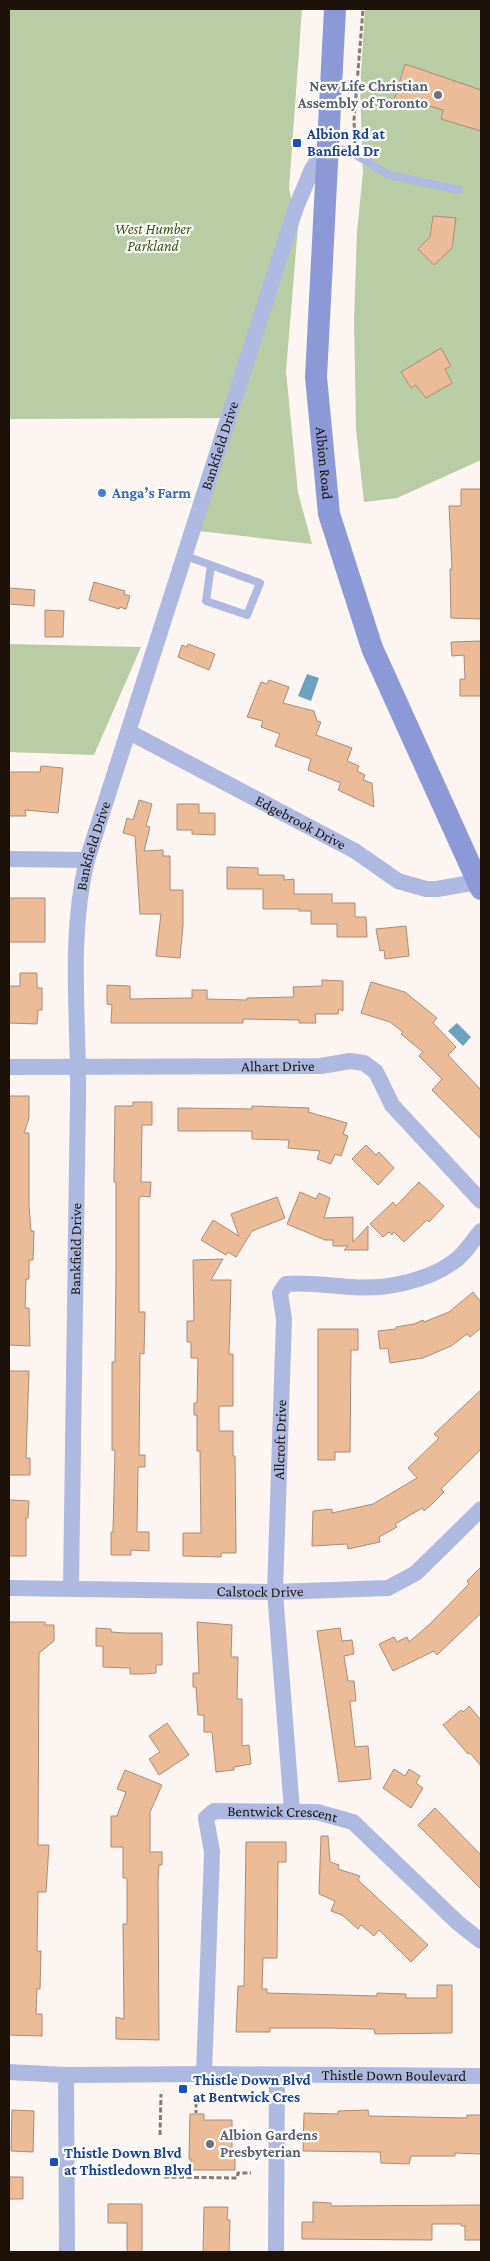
<svg xmlns="http://www.w3.org/2000/svg" width="490" height="2261" viewBox="0 0 490 2261" font-family="'Crimson Pro',serif">
  <style>
    .green { fill: #b9cca3 }
    .water { fill: #6ca1c1 }
    .building { fill: #ecbc98; stroke: #aa8c76 }
    .lines { fill: none; stroke-linecap: round; stroke-linejoin: round }
    .path { stroke: #847c75; stroke-width: 3; stroke-dasharray: 5 2.5; stroke-linecap: butt }
    .service { stroke: #aeb9e2; stroke-width: 8 }
    .minor { stroke: #aeb9e2; stroke-width: 16 }
    .secondary { stroke: #8b9ad6; stroke-width: 22 }
    .worship-dot { fill: #6b7280; stroke: #fff; stroke-width: 2 }
    .transit-dot { fill: #1a4fb4; stroke: #fff; stroke-width: 2 }
    .shop-dot { fill: #3f7fe0; stroke: #fff; stroke-width: 2 }
    .labels { text-anchor: middle; stroke-width: 4.5; stroke-linejoin: round; paint-order: stroke }
    .worship-label { font-size: 15px; font-weight: bold; fill: #5b616d; stroke: #fff; text-anchor: end }
    .transit-label { font-size: 15px; font-weight: bold; fill: #164399; stroke: #fff; text-anchor: start }
    .park-label { font-size: 15px; font-style: italic; fill: #3a5406; stroke: #fff }
    .street-label { font-size: 15px; fill: #1c1209; stroke: #fff }
    .shop-label { font-size: 15px; font-weight: bold; fill: #366cbe; stroke: #fff; text-anchor: start }
  </style>
  <rect width="100%" height="100%" fill="#fcf5f1"/>
  <path class="green" d="M9,9H302L289,189L298,227L286,371L298,493L312,544L198,531L230,418L9,419Z
    M365,9H481V460L397,498L364,502L356,429L354,320L357,232L363,172L360,89Z
    M9,644L141,647L94,755L9,752Z"/>
  <path class="water" d="M307,674L319,678L311,701L298,696Z
    M457,1023L471,1037L463,1046L448,1031Z"/>
  <path class="building" d="M405,64L481,90V131L441,119L443,110L410,100L409,105L394,100Z
    M433,216L456,218L452,248L434,265L418,249L430,237Z
    M441,348L451,366L445,369L452,383L426,398L416,385L411,388L401,372Z
    M461,489H481V619L451,618L450,569H452L449,506H461Z
    M94,582L125,591L124,594L130,596L126,609L120,607L119,609L89,600Z
    M9,588L35,590L34,606L9,604Z
    M45,610L64,611L63,637H45Z
    M481,641V696H460V679H465L464,655L452,656L451,642Z
    M188,644L215,654L209,670L178,657L182,645L187,647Z
    M269,680L289,687L283,703L314,711L317,721L321,722L316,735L352,748L347,761L359,766L357,771L365,775L363,780L372,783L374,807L338,790L341,783L308,770L311,759L275,746L280,734L261,727L263,721L247,717L261,682L267,684Z
    M41,766L63,768L58,813L25,810L26,816H9V772H40Z
    M139,800L152,804L146,826L150,827L144,851L163,850V856H170V890H183V925L180,958L156,956L161,914H140L135,836L123,833L127,818L133,820Z
    M177,804H199V813H215V835L192,834V830H177Z
    M227,867L258,868V875H284V880L294,879V894H332V903H355V917H366L367,937H337V924H311V911H299V909H263V889H227Z
    M9,898H45V942H9Z
    M406,926L409,956L385,959L384,950L380,951L376,929Z
    M20,973H37V988H42V1010H38L37,1024L9,1023V986H20Z
    M322,980L343,981V1011L339,1009L338,1014H315L316,1023H299V1020L243,1019V1023H111L112,1005L107,1004V985L130,986V999L192,998V990H207V999L247,1000V998L294,997L293,987L322,986Z
    M371,982L405,992L437,1018L433,1023L456,1047L448,1055L481,1090V1139L432,1090L442,1079L419,1056L423,1052L401,1034L403,1032L390,1022L361,1013Z
    M9,1096H29V1118L24,1133H29V1205L31,1231H34L33,1260H29V1279H26L25,1308H29L30,1346L9,1345Z
    M133,1102H152V1125H142L141,1182H151L150,1197L141,1196L139,1199V1312H145L144,1354L140,1353L139,1455H145V1467H138L137,1532H149V1551L131,1550V1555H111V1532H113L115,1450H112V1362H115L116,1269V1182H114L115,1106H133Z
    M252,1106L309,1108L308,1112L347,1123L343,1134L348,1136L341,1156L335,1154L331,1164L317,1159L320,1151L288,1148L289,1140L252,1139V1131H178V1108L252,1109Z
    M366,1145L376,1155L379,1152L394,1168L378,1185L352,1159Z
    M419,1182L444,1206L429,1222L427,1220L404,1242L394,1232L392,1235L389,1232L383,1237L370,1224L393,1202L396,1206Z
    M300,1192L316,1199L319,1193L330,1198L324,1218L353,1217V1242L368,1226V1250H344L348,1246H333V1240H325L287,1224Z
    M277,1197L285,1218L252,1231L236,1257L228,1252L226,1255L201,1240L213,1220L239,1236L231,1214Z
    M223,1259L211,1280H231L229,1354H233V1406H219V1431H233V1456H235L236,1553H221V1557L183,1556V1533H201L200,1451H197V1415H194V1403H197L198,1358H191V1342H187V1321H194L193,1260Z
    M473,1292L481,1302V1328L470,1337L467,1334L451,1346L423,1358L390,1363L388,1348L380,1349L378,1331L396,1329V1327L414,1324L423,1320L424,1322L449,1312Z
    M318,1329H358V1350H351L350,1452H335V1460H318Z
    M9,1371H29L26,1458H30V1475H9Z
    M481,1390V1449L441,1489L444,1492L431,1505L424,1511L422,1508L395,1524L397,1527L379,1537L380,1542L348,1549L347,1544L312,1546L313,1511L332,1509V1513L373,1504L417,1478L408,1468L439,1438L434,1434Z
    M9,1500L29,1501L28,1518H26V1556H9Z
    M481,1567V1613L437,1655L434,1651L393,1671L379,1644L394,1637L397,1642L407,1637L409,1642L430,1624L469,1584L467,1581Z
    M9,1622H45V1625H54V1641L39,1653L38,1845H49L46,1892H38L37,1951H41L40,1989H37L36,2014H42V2036L9,2035Z
    M197,1622L232,1625L231,1657H238L237,1699H242V1746L249,1745L251,1764L234,1767V1770L216,1772L212,1732H204V1715H198L196,1687H193V1673H199Z
    M96,1628L111,1629V1632L125,1633H162V1665H156V1673L144,1674H130V1668L103,1667V1646H96Z
    M340,1628L342,1641L352,1640L354,1654L344,1656L348,1681H354L356,1701H350L355,1747L368,1746L371,1779L339,1782L317,1631Z
    M469,1706L481,1720V1766L470,1753L468,1754L443,1725L461,1710L463,1712Z
    M167,1723L189,1755L159,1775L149,1759L160,1752L149,1736Z
    M394,1769L405,1776L409,1769L420,1776L416,1783L423,1788L411,1808L383,1788Z
    M125,1770L162,1785L150,1812V1852H162V1865H159L158,1879L159,2040L116,2039V2017L124,2019L123,1924H127V1878H123V1847H111V1816H117L126,1792L117,1789Z
    M435,1808L481,1855V1889L418,1825Z
    M321,1836H328L330,1862L339,1865L338,1869L360,1876L358,1880L428,1945L411,1962L379,1930L374,1936L361,1925L358,1929L342,1915L331,1911L335,1901L319,1894Z
    M246,1842H286V1862H278V1863L277,1958H263L262,1989H267V1993L377,1996V1993L406,1994V1998H437V1985H452V2033L375,2034L374,2029L327,2028H270V2032H236L238,1986H244Z
    M12,2110L34,2111L33,2152L11,2151Z
    M368,2110L369,2116L467,2118V2115H481V2154L455,2153V2156H411L409,2164L381,2163L380,2152L303,2151L304,2113L338,2114V2111Z
    M190,2114H204V2120H232V2158H235V2170H191V2159H189Z
    M9,2177H23V2199H9Z
    M313,2202L331,2203V2206L481,2205V2240H465V2226H461V2224H432V2240L302,2239V2222H313Z
    M108,2204H142V2252H127V2223H108Z
    M204,2207H228L227,2220H230L229,2252H203Z"/>
  <g class="lines">
    <path class="path" d="M355,143L354,120L363,9
      M196,2095V2113
      M160,2135L161,2094
      M164,2177L237,2178L238,2173H251"/>
    <path class="service" d="M331,145L356,155L389,175L459,190
      M186,556L260,583L247,615L206,601L211,565"/>
    <g class="minor">
      <path id="s1" d="M129,732L355,851L398,881L426,889H437L477,882"/>
      <path d="M9,859L87,860"/>
      <path id="s2" d="M9,1067L321,1066L350,1061L364,1063L376,1072L392,1105L481,1201"/>
      <path id="s3" d="M9,1588L275,1592L388,1588L416,1573L481,1509"/>
      <path id="s4" d="M71,1588C74,1424 75,1260 78,1097C79,1018 68,938 87,860L295,210L312,169L327,147"/>
      <path id="s5" d="M292,1811L275,1592L284,1319L280,1293L286,1284C308,1282 329,1286 351,1287C385,1290 429,1281 456,1260C466,1252 473,1240 481,1231"/>
      <path id="s6" d="M9,2072L66,2075L204,2074L481,2076"/>
      <path id="s7" d="M204,2074L212,1852L206,1818L214,1811L317,1812L353,1822L458,1923L481,1941"/>
      <path d="M66,2075L67,2252"/>
      <path d="M276,2252L277,2075"/>
    </g>
    <path class="secondary" id="s8" d="M335,9L316,377L329,514L372,648L481,889"/>
  </g>
  <g class="worship-dot">
    <circle cx="438" cy="95" r="5"/>
    <circle cx="210" cy="2144" r="5"/>
  </g>
  <g class="transit-dot">
    <rect x="292" y="138" width="10" height="10" rx="2.5"/>
    <rect x="178" y="2084" width="10" height="10" rx="2.5"/>
    <rect x="49" y="2157" width="10" height="10" rx="2.5"/>
  </g>
  <circle class="shop-dot" cx="102" cy="493" r="5"/>
  <g class="labels">
    <g class="worship-label">
      <text x="428" y="91">New Life Christian<tspan x="428" dy="17">Assembly of Toronto</tspan></text>
      <text x="220" y="2140" text-anchor="start">Albion Gardens<tspan x="220" dy="17">Presbyterian</tspan></text>
    </g>
    <g class="transit-label">
      <text x="307" y="139">Albion Rd at<tspan x="307" dy="17">Banfield Dr</tspan></text>
      <text x="193" y="2085">Thistle Down Blvd<tspan x="193" dy="17">at Bentwick Cres</tspan></text>
      <text x="64" y="2158">Thistle Down Blvd<tspan x="64" dy="17">at Thistledown Blvd</tspan></text>
    </g>
    <g class="park-label">
      <text x="153" y="234">West Humber<tspan x="153" dy="17">Parkland</tspan></text>
    </g>
    <g class="street-label">
      <text dy="5" stroke="none"><textPath href="#s4" startOffset="1164">Bankfield Drive</textPath></text>
      <text dy="5" stroke="none"><textPath href="#s8" startOffset="455">Albion Road</textPath></text>
      <text dy="5" stroke="none"><textPath href="#s1" startOffset="194">Edgebrook Drive</textPath></text>
      <text dy="5" stroke="none"><textPath href="#s4" startOffset="744">Bankfield Drive</textPath></text>
      <text dy="5" stroke="none"><textPath href="#s2" startOffset="269">Alhart Drive</textPath></text>
      <text dy="5" stroke="none"><textPath href="#s4" startOffset="339">Bankfield Drive</textPath></text>
      <text dy="5" stroke="none"><textPath href="#s5" startOffset="372">Allcroft Drive</textPath></text>
      <text dy="5" stroke="none"><textPath href="#s3" startOffset="251">Calstock Drive</textPath></text>
      <text dy="5" stroke="none"><textPath href="#s7" startOffset="336">Bentwick Crescent</textPath></text>
      <text dy="5" stroke="none"><textPath href="#s6" startOffset="385">Thistle Down Boulevard</textPath></text>
    </g>
    <g class="shop-label">
      <text x="112" y="498">Anga’s Farm</text>
    </g>
  </g>
  <rect width="490" height="2261" fill="none" stroke="#1c1209" stroke-width="20"/>
</svg>
